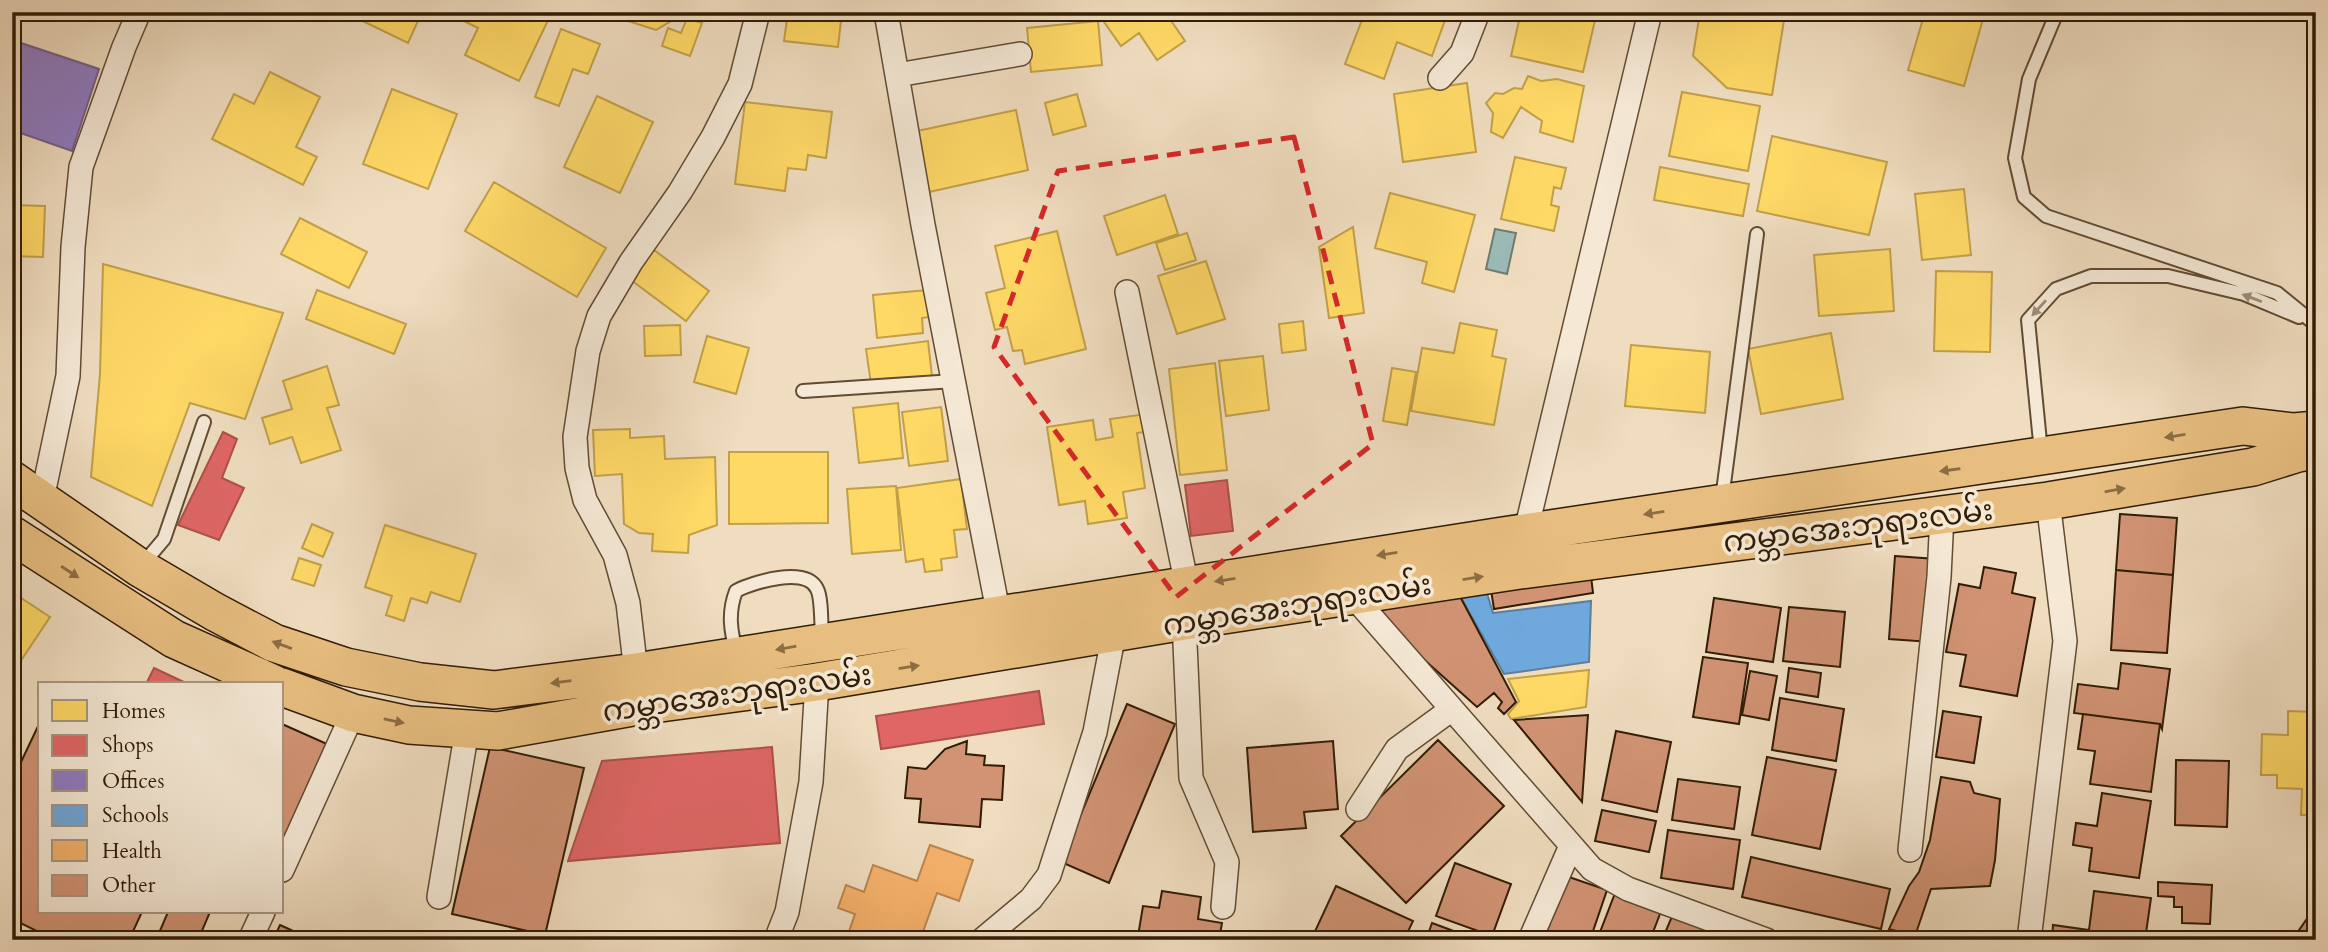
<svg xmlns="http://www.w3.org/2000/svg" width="2328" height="952" viewBox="0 0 2328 952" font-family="Cardo,'Noto Sans Myanmar',serif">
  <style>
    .water { fill: #9bbbb8; stroke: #717b70; stroke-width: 2 }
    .homes { fill: #ffd966; stroke: #c1a049; stroke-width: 2 }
    .shops { fill: #e06666; stroke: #ac5049; stroke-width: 2 }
    .offices { fill: #8e7cc3; stroke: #725f8a; stroke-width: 2 }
    .schools { fill: #6fa8dc; stroke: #5c7e9b; stroke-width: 2 }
    .health { fill: #f6b26b; stroke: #bb854c; stroke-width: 2 }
    .building { fill: #d19374; stroke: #311c04; stroke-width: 2 }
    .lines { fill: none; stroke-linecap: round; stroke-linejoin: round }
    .lane-casing { stroke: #614c33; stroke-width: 16 }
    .street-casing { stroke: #614c33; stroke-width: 26 }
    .primary-casing { stroke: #311c04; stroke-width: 40 }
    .lane { stroke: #f5e9d6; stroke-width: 12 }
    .street { stroke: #f5e9d6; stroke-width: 23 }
    .primary { stroke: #e8be80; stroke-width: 37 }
    .oneway { fill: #9d8d78 }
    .oneway2 { fill: #8c6d42 }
    .marked { fill: none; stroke: #d62828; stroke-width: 5; stroke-dasharray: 14 9; stroke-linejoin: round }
    .labels { text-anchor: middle; stroke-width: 7; stroke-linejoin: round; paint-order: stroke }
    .street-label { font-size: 30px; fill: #311c04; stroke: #f5e9d6 }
  </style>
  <rect width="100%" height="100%" fill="#f0ddc0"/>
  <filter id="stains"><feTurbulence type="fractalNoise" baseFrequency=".00286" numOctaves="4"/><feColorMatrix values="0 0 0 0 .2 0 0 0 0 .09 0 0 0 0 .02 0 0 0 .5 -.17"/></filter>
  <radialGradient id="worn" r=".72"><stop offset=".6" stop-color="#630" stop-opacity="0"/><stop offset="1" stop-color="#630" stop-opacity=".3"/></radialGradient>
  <path class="water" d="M1495,229L1516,233L1507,274L1486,269Z"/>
  <path class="homes" d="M344,12H422L408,43Z
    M456,12H552L519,81L465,55L478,28L454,16Z
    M600,12H673L671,21L656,30Z
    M788,12H842L838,47L784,41Z
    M1097,12H1165L1185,41L1157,60L1139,33L1121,46Z
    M1365,12L1385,14L1386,12H1448L1432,56L1397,42L1384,79L1345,64Z
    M1521,12H1579L1596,16L1583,72L1511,56Z
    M1700,12L1785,14L1772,95L1727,88L1693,56Z
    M1925,12H1985L1964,86L1908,70Z
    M687,18L702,23L690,56L662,46L668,28L681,33Z
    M1098,21L1102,65L1031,72L1027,28Z
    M561,29L600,44L588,74L573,69L559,106L535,97Z
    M270,72L320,97L296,147L317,157L303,185L212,139L234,94L254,104Z
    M1528,76L1541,81L1557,79L1584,86L1573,142L1540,132L1542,121L1521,107L1503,138L1491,132L1493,113L1486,103L1495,93L1503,94L1514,88L1522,89Z
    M1467,83L1476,152L1403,162L1394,94Z
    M392,89L457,114L428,189L363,164Z
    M1682,92L1760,106L1748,171L1669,156Z
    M1077,94L1086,126L1053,135L1045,103Z
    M597,96L653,122L620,193L564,167Z
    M745,102L832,112L826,158L808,155L806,170L788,168L785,191L735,184Z
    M1016,110L1028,170L929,192L917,131Z
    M1772,136L1887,162L1869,235L1757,211Z
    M1515,157L1566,168L1561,189L1554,187L1551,205L1559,207L1554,231L1501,219Z
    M1660,167L1749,184L1743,216L1654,200Z
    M494,182L606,248L577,297L465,231Z
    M1964,189L1971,255L1922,260L1915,194Z
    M1390,193L1475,215L1454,292L1422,283L1427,262L1375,248Z
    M1165,195L1178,234L1117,255L1104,216Z
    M12,205L45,206L43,257L12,256Z
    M300,218L367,252L349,288L281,254Z
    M1353,227L1364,313L1329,318L1319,247Z
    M1057,231L1086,349L1025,364L1022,350L1013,351L1007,327L995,330L986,293L1005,288L995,246Z
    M1187,233L1196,260L1165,270L1156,243Z
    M1890,249L1894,311L1819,316L1814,255Z
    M654,250L709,291L686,321L631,280Z
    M1206,261L1225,319L1177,334L1158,276Z
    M103,264L283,313L245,419L190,403L152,506L91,477L100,374Z
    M1936,271L1992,272L1990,352L1934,351Z
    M317,290L406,324L394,354L306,319Z
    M927,290L929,317L922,318L923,333L877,338L873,295Z
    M1303,321L1306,350L1282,353L1279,324Z
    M1460,323L1497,330L1492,356L1506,359L1494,425L1411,411L1422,348L1454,353Z
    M680,325L681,355L645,356L644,326Z
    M1831,333L1843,399L1761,414L1748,349Z
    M707,336L749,348L736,394L694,382Z
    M928,341L932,376L871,384L866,349Z
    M1631,345L1710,352L1705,413L1625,406Z
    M1263,356L1269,410L1226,416L1219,361Z
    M1215,363L1227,470L1180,475L1169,369Z
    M327,366L339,405L327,408L341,450L301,463L292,437L270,444L262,418L292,409L283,381Z
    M1392,368L1416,372L1407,425L1383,421Z
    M898,403L903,458L859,463L853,408Z
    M941,407L948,461L909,466L902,412Z
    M1153,413L1156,430L1137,433L1145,488L1123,492L1127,518L1088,524L1085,501L1059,505L1047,427L1093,420L1096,440L1113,437L1110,419Z
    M630,429V438L664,436L665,459L715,457L717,525L689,535L688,553L652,551L653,534L639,533L624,524L622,474L595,476L593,430Z
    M729,452H828V523L729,524Z
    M961,479L967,529L954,530L957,557L941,559L942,570L925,572L923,559L906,562L897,488Z
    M896,486L901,550L852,554L847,489Z
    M312,524L333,533L323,557L302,548Z
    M385,525L476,554L460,602L431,592L427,603L411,598L404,621L386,615L392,596L365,587Z
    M299,558L321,565L314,586L292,579Z
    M12,592L50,617L12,674Z
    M1589,670L1586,707L1511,719L1508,714L1519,701L1508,679Z
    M12,680L18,693L12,704Z
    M2288,711L2313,712V736H2316V823L2313,815H2301L2302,789L2277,788V775H2261L2262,734L2288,735Z"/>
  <path class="shops" d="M223,432L237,439L222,478L244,488L219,540L178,525Z
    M1227,480L1233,531L1191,536L1185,485Z
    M154,668L188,684H146Z
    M1039,691L1044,724L881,749L876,716Z
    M772,747L780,843L568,861L602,761Z"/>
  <path class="offices" d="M12,40L99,69L72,151L12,130Z"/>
  <path class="schools" d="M1483,580L1493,613L1591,601L1589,662L1504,674L1455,587Z"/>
  <path class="health" d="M930,845L973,860L959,901L937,893L920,940H846L855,914L838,908L846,885L864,892L873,865L917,881Z"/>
  <path class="building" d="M2120,514L2177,518L2173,575L2116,570Z
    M1895,556L1936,559L1931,642L1889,639Z
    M1984,567L2016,573L2012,593L2035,598L2017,696L1960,686L1966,655L1946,652L1959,584L1980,588Z
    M2116,570L2173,575L2167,653L2111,650Z
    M1591,576L1593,593L1494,609L1491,590Z
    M1455,587L1516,702L1504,714L1498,708L1502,702L1494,693L1477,707L1353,596Z
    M1714,598L1781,608L1773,662L1706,652Z
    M1789,607L1845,612L1840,667L1783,661Z
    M1703,657L1748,663L1739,724L1693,717Z
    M2121,663L2170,669L2162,729L2160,724L2074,713L2078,684L2118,689Z
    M1789,668L1821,673L1818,697L1786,692Z
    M1750,671L1777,676L1769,720L1742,715Z
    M1780,698L1844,709L1836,761L1772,750Z
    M1127,704L1175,724L1109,883L1061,862Z
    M1943,711L1981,717L1974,763L1936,757Z
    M2083,714L2160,724L2151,792L2090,784L2095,751L2078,749Z
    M1588,715L1582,802L1514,720Z
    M40,722V912H142L129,940H55L12,919V781Z
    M282,724L327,744L287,836L282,833Z
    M1616,731L1671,742L1657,812L1602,800Z
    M1438,740L1504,806L1406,903L1341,836Z
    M967,741L966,754L985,756L984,765L1004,766L1002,800L982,799L980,827L919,822L921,799L905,798L908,767L926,769L945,749Z
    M1333,741L1338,809L1304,812L1306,828L1253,832L1247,748Z
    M490,747L584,768L545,935L452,914Z
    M1767,757L1836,770L1820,849L1752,835Z
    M2176,760L2229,761L2227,827L2175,825Z
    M1941,777L1970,782L1974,793L2000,799L1995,860L1990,886L1931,889L1915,936L1889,929L1909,886L1919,872L1930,840Z
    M1678,779L1740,787L1734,829L1672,820Z
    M2102,793L2151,801L2139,878L2089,871L2092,848L2073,845L2076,823L2097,826Z
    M1602,810L1656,821L1649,852L1595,841Z
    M1668,830L1740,840L1733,889L1661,878Z
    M1751,857L1890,889L1881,929L1742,897Z
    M1455,863L1511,884L1492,936L1436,916Z
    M1566,876L1607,890L1590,940H1544Z
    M2158,882L2212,885L2210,924L2182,923V907H2174V897L2158,896Z
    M1336,886L1413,921L1404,940H1311Z
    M1617,888L1663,906L1650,940H1597Z
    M1162,891L1201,897L1198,919L1222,923L1219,940H1126L1127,934L1138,936L1143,906L1159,908Z
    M2094,891L2151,898L2145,940H2052L2053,925L2089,930Z
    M2316,906V940H2292Z
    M168,912H210L198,940H156Z
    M1673,914L1708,930L1704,940H1662Z
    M1432,923L1478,940H1426Z
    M280,925L313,940H273Z
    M1716,929L1743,940H1712Z"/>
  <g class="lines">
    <g class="lane-casing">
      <path id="lane" d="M2057,12L2029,79L2015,158L2024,197L2046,216L2277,293L2315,324
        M803,391L954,381
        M2041,452L2028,320L2056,289L2091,276H2168L2244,294L2299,317
        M1722,499L1757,234
        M142,565L164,539L204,422
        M737,653C730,631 728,612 736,591C753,582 806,566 817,589C822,598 821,626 822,638"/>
    </g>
    <g class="street-casing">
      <path id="street" d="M886,12L923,225L999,616
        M897,75L1020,54
        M1440,78L1462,53L1478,12
        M1127,292L1187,586
        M42,499L68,376L73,247L81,167L124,47L139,12
        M1523,543L1650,12
        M1353,596L1592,869L1628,889L1766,940
        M1184,621L1191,778L1227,862L1223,907
        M636,672L628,603L615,555L585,500L577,468L575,437L588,351L599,316L631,262L680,192L713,137L740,84L758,12
        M1358,809L1397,749L1452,709
        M1910,850L1939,577L1942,515
        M282,870L353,713
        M439,897L467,730
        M250,940L263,912
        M776,940L787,912L811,782L817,682
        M982,940L1031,899L1049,875L1095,732L1114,633
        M1530,940L1570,848
        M2029,940L2065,641L2048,501"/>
    </g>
    <g class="primary-casing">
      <path id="primary" d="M12,480L140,568L215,612L274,643L346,667L420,682L494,690L636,672L1503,536L2243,426L2294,432L2316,430
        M12,535L174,639L274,684
        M282,687L353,713L409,725L498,731L638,706L817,682L1184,621L1520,570L2048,501L2253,467L2298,453L2316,450"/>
    </g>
    <use href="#lane" class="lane"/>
    <use href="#street" class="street"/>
    <use href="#primary" class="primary"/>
  </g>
  <defs><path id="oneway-solid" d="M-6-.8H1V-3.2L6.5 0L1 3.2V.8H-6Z" transform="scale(1.75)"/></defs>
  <g class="oneway">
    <use href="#oneway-solid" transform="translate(2252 298) rotate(-159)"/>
    <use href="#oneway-solid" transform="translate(2039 308) rotate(132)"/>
  </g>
  <g class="oneway2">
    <use href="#oneway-solid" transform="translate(2175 436) rotate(171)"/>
    <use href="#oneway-solid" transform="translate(1950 470) rotate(172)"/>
    <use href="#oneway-solid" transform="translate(2115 490) rotate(-10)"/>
    <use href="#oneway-solid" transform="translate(1654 513) rotate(171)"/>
    <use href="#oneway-solid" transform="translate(1387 554) rotate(171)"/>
    <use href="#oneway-solid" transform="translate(70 572) rotate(33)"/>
    <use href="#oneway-solid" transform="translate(1473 578) rotate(-9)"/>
    <use href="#oneway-solid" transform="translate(1225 580) rotate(171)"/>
    <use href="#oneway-solid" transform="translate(282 645) rotate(-160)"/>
    <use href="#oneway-solid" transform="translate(786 648) rotate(170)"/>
    <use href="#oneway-solid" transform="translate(909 667) rotate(-9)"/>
    <use href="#oneway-solid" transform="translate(561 682) rotate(173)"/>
    <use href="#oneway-solid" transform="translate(394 721) rotate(12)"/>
  </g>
  <path class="marked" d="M1294,137L1373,444L1176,597L994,347L1058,171Z"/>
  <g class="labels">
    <g class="street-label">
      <text transform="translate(1858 526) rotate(-7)" y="10">ကမ္ဘာအေးဘုရားလမ်း</text>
      <text transform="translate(1297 605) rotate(-9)" y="10">ကမ္ဘာအေးဘုရားလမ်း</text>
      <text transform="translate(737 693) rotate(-8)" y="10">ကမ္ဘာအေးဘုရားလမ်း</text>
    </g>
  </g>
  <rect width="2328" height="952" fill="none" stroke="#f0ddc0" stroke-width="42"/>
  <rect x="14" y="14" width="2300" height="924" fill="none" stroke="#311c04" stroke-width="3.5"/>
  <rect x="21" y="21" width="2286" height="910" fill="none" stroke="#311c04" stroke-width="2"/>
  <rect x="38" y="682" width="245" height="231" fill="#f5e9d6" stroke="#a79782" stroke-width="2"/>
  <rect x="52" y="700" width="35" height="21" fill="#ffd966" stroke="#a79782" stroke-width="2"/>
  <text x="102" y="718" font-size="21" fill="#311c04">Homes</text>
  <rect x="52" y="735" width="35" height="21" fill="#e06666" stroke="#a79782" stroke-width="2"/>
  <text x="102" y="752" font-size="21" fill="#311c04">Shops</text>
  <rect x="52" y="770" width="35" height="21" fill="#8e7cc3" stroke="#a79782" stroke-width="2"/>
  <text x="102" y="788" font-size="21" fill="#311c04">Offices</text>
  <rect x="52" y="805" width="35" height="21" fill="#6fa8dc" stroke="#a79782" stroke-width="2"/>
  <text x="102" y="822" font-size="21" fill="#311c04">Schools</text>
  <rect x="52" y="840" width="35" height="21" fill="#f6b26b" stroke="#a79782" stroke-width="2"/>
  <text x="102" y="858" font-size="21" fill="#311c04">Health</text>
  <rect x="52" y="875" width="35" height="21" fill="#d19374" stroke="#a79782" stroke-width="2"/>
  <text x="102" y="892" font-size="21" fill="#311c04">Other</text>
  <rect width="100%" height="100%" filter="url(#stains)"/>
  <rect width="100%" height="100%" fill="url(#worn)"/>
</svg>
